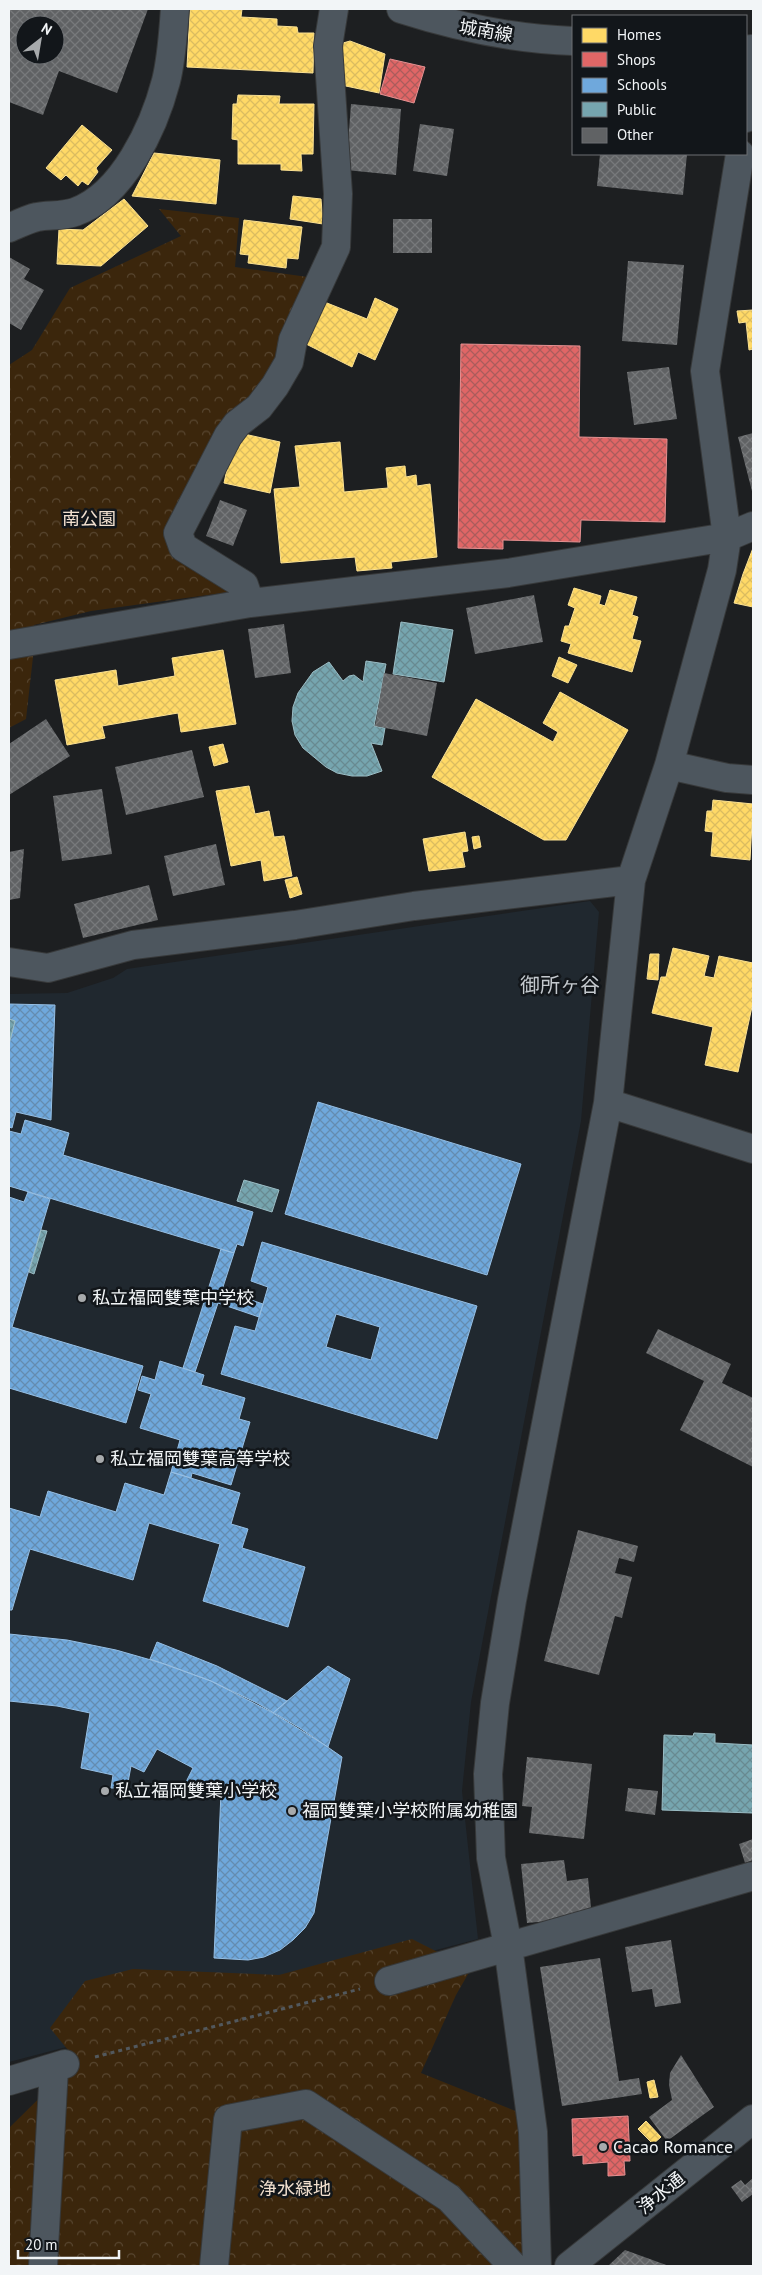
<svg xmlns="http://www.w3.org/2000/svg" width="762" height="2275" viewBox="0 0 762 2275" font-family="'PT Sans','Noto Sans JP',sans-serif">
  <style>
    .built { fill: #20282f }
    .forest { fill: url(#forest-crowns) }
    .homes { fill: url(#homes-cross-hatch); stroke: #fbe192 }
    .shops { fill: url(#shops-cross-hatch); stroke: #e59192 }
    .schools { fill: url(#schools-cross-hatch); stroke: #96bfe4; fill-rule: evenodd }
    .public { fill: url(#public-cross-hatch); stroke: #9bbdc5 }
    .building { fill: url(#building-cross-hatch); fill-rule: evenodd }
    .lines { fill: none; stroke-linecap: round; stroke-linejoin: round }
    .minor-casing { stroke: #37393a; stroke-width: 30 }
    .path { stroke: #52585d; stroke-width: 3; stroke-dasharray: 4 4; stroke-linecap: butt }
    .minor { stroke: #4d565e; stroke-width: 28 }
    .poi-dot { fill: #a7aaac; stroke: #12161a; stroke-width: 2 }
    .labels { text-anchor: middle; stroke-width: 5; stroke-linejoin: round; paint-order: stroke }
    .street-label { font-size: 18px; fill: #f2f5f7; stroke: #12161a }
    .park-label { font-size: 18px; fill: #f2e0cf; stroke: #12161a }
    .poi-label { font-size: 18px; fill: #f2f5f7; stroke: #12161a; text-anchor: start }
    .quarter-label { font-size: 20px; fill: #c4c9ce; stroke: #12161a }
  </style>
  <defs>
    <pattern id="forest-crowns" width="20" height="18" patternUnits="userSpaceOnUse" patternTransform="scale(1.25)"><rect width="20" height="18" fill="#3b260c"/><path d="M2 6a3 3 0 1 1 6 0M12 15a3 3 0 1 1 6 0" fill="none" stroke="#584630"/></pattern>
    <pattern id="homes-cross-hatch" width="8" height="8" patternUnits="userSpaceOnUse" patternTransform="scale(1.25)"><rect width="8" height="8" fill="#ffd966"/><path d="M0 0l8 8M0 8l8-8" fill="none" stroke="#dbbc60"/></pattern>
    <pattern id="shops-cross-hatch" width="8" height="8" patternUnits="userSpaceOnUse" patternTransform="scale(1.25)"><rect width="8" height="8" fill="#e06666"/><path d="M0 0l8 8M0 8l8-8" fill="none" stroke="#ab5c5c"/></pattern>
    <pattern id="schools-cross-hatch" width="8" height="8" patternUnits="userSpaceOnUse" patternTransform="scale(1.25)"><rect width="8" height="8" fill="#6fa8dc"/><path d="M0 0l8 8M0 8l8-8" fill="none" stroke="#648cb0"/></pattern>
    <pattern id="public-cross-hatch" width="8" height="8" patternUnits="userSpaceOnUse" patternTransform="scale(1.25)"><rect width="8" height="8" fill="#76a5af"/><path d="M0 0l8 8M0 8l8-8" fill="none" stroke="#688a91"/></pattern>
    <pattern id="building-cross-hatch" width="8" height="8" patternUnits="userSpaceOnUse" patternTransform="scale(1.25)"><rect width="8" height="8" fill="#606264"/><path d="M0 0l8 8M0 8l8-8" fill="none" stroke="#77797b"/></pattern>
  </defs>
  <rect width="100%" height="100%" fill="#1d1f21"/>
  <path class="built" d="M590,901L599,912L581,1121L471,1702L462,1791L478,1939L9,2062V994L67,993L113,978L127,969Z"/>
  <path class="forest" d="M159,209L239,218L235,267L315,278L270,382L253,398L220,424L166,536L237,591L91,611L34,625L33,657L26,719L9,728V365L32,350L70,288L181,236Z
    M412,1939L471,1969L456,1995L421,2073L523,2114L522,2266H9V2128L77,2061L50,2028L85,1981L133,1969L279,1975Z"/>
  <path class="homes" d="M190,9H242L241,17L277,19V26L297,27L298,33H314L313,73L187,67Z
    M350,41L385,54L379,93L341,85L339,51L343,43Z
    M238,95L280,96L279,104H314L313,154H301L302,171L281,170V164H238V140L232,139L233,104H237Z
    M82,125L112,150L96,168L98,172L88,185L82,181L78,186L66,175L61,180L46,168Z
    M154,153L220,160L216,204L132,196Z
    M293,196L321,199L323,224L290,219Z
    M124,199L148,226L101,266L57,264L59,229L83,230Z
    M244,220L302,227L298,259L287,258L286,268L248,263L249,255L240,254Z
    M375,298L398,309L375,360L358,352L352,367L302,342L322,301L367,319Z
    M753,310V349L749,350L746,322L739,323L737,311Z
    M236,427L244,434L280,442L270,493L224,483Z
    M340,442L344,492L388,488L386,468L405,466L406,477L416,475L417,486L430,484L437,557L391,562L392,568L357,571L355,557L281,563L274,489L300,487L295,446Z
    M753,548V607L734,603L743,574Z
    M574,588L601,596L599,604L605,606L610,590L637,597L632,615L638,617L632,639L641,641L632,672L568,653L571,644L561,641L565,626H569L575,608L568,605Z
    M223,650L236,724L181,732L178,713L102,726L105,738L67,745L55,680L116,670L118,686L175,676L172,658Z
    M559,657L577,665L568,683L552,676Z
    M560,692L628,730L566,840H544L432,777L476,699L553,742L558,732L543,723Z
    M223,744L228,762L214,766L209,747Z
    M249,786L255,814L269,811L274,837L284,836L292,876L264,881L261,860L231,866L216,791Z
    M713,800L753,804L750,860L711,856L713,832L705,831L707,811H712Z
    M465,832L468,851L462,852L465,867L429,871L423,839Z
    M479,836L481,847L474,849L472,837Z
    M297,877L302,894L290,898L285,880Z
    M673,948L709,956L704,976L714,978L719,956L753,963V1002L738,1072L705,1065L713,1027L652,1013L661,977H666Z
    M650,954H659L658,980L647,979Z
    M654,2080L658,2097L650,2098L647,2082Z
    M646,2121L661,2137L653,2144L638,2129Z"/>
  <path class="shops" d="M390,59L425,67L414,103L380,94Z
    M461,344L580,346L579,437L667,439L665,522L581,520L580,542L503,540V549L458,548Z
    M628,2116L630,2161H624L625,2175L608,2176V2162L583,2164V2155L573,2156L572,2119Z"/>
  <path class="schools" d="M9,1004L55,1005L51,1120L16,1112L12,1128L9,1127V1044L15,1021L9,1019Z
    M318,1102L521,1164L487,1275L285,1214Z
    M25,1120L69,1133L63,1155L253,1212L243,1246L237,1244L234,1253L9,1186V1131L21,1134Z
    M28,1192L50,1199L12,1327L143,1366L126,1423L9,1388V1197L24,1202Z
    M262,1242L477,1306L437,1439L221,1374L235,1326L255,1331L268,1287L251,1281ZM336,1314L380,1327L371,1360L326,1347Z
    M221,1249L234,1253L222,1290L263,1304L259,1317L218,1303L195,1372L183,1368Z
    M160,1361L204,1375L201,1385L245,1398L239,1419L250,1422L231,1485L192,1473L191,1478L171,1472L180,1440L140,1428L151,1394L138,1390L142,1376L155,1380Z
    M171,1472L240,1493L231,1524L248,1529L242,1548L305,1567L288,1627L203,1601L220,1544L149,1523L133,1580L30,1549L12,1610H9V1508L40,1517L48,1491L116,1512L125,1483L164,1495Z
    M9,1634L67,1640L116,1650L165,1664L211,1681L257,1703L300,1728L342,1757L314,1913L305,1928L293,1940L280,1950L264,1957L248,1960L214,1958L221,1792L183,1788L193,1768L157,1749L144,1772L131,1766L127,1788H111L113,1775L81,1768L90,1713L57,1706L9,1701Z
    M157,1642L217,1666L287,1701L273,1713L211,1681L150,1659Z
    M328,1666L350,1679L328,1747L273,1713Z"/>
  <path class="public" d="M401,622L453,630L444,682L393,674Z
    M366,661L386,664L374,726L385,728L382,745L371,743L382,771L367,776H352L337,773L326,767L303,748L295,735L292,721L293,707L298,693L313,672L329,662L343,681L349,676L354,675L363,682Z
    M9,1019L15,1021L9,1044Z
    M244,1180L279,1190L272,1212L237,1201Z
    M41,1230L47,1231L34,1274L29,1272Z
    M694,1733L715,1734V1743L753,1745V1813L662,1810L664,1735L693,1736Z"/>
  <path class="building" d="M9,9H148L117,93L59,71L43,115L9,102ZM25,25H55V55H25Z
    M351,104L401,109L396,175L346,170Z
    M420,124L454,129L447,176L413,171Z
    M600,154H687L683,195L597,186Z
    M393,219H432V253H393Z
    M9,257L30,269L24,279L44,290L21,330L9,323Z
    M628,261L684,265L677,345L622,341Z
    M669,367L677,419L634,425L627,372Z
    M753,433V495L738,437Z
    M220,500L247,510L233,546L206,536Z
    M534,595L543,642L475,654L466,608Z
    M284,624L291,673L255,678L248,629Z
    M384,673L437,683L427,736L375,726Z
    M46,719L70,756L9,795V744Z
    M192,750L204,797L126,815L115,767Z
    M102,789L112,854L62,861L53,796Z
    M216,844L225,885L173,896L164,856Z
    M24,849L20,898L9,900V852Z
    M149,885L158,920L83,938L74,904Z
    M658,1329L731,1364L722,1383L753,1398V1467L680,1430L704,1381L646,1353Z
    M578,1530L638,1546L634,1562L619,1558L615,1573L632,1577L622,1618L615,1616L599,1675L544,1661Z
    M527,1757L592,1764L584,1839L529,1833L532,1807L522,1806Z
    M628,1788L658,1791L655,1815L625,1811Z
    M753,1839V1860L745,1863L739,1844Z
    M564,1860L567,1881L588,1878L592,1917L527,1923L521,1864Z
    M671,1940L681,2003L655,2007L652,1989L632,1992L625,1947Z
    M600,1958L619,2081L639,2078L642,2094L562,2106L540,1967Z
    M681,2055L714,2107L667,2141L649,2117L672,2100L669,2085L670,2073Z
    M753,2178V2194L742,2202L731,2187L741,2180L745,2185Z
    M625,2250L669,2266H608Z"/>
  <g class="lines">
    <g class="minor-casing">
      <path id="minor" d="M401,9C457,27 514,39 573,41
        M746,118L751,49
        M9,228C18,224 28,219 37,217C49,215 64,216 75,212C123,195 154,127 166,81C172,57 173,33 175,9
        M250,603L244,585L183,547L178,533L228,436L237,424L259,407L275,386L289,362L293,340L336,247L338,194L328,46L334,9
        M9,645L250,603L508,573L727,537L753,526
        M669,765L727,778L753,780
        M9,962L48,968L133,945L295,925L414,906L631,880
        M608,1103L753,1149
        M389,1981L753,1876
        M9,2081L65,2064
        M43,2266L54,2068
        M214,2266L228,2119L306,2104L449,2198L513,2266
        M537,2266L533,2132L508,1946L491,1858L488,1774L495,1703L512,1600L608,1103L631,880L669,765L722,570L727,537L705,371L740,154
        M569,2266L753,2119"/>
    </g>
    <path class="path" d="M95,2057L360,1989"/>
    <use href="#minor" class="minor"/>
  </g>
  <g class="poi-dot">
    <circle cx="82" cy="1298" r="5"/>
    <circle cx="100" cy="1459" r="5"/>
    <circle cx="105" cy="1791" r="5"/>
    <circle cx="292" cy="1811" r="5"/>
    <circle cx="603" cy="2147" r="5"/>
  </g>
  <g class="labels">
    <g class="street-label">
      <text transform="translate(486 31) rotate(10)" y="6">城南線</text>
      <text transform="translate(661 2193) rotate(-39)" y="6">浄水通</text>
    </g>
    <g class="park-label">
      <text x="89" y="525">南公園</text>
      <text x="295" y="2195">浄水緑地</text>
    </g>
    <g class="poi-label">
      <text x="92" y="1304">私立福岡雙葉中学校</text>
      <text x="110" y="1465">私立福岡雙葉高等学校</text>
      <text x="115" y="1797">私立福岡雙葉小学校</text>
      <text x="302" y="1817">福岡雙葉小学校附属幼稚園</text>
      <text x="613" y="2153">Cacao Romance</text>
    </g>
    <g class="quarter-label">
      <text x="560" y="992">御所ヶ谷</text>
    </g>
  </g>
  <rect width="762" height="2275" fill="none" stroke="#f2f5f7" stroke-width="20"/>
  <rect x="572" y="15" width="175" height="140" fill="#12161a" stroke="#6c6f72"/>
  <rect x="582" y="28" width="25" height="15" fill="#ffd966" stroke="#6c6f72"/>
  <text x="617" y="40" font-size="15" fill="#f2f5f7">Homes</text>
  <rect x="582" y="52" width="25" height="15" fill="#e06666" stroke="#6c6f72"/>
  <text x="617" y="65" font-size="15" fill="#f2f5f7">Shops</text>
  <rect x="582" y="78" width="25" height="15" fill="#6fa8dc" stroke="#6c6f72"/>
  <text x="617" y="90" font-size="15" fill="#f2f5f7">Schools</text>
  <rect x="582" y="102" width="25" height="15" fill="#76a5af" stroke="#6c6f72"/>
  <text x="617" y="115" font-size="15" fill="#f2f5f7">Public</text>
  <rect x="582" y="128" width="25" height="15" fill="#606264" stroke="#6c6f72"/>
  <text x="617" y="140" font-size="15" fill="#f2f5f7">Other</text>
  <g transform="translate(40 40) rotate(31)"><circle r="24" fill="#12161a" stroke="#6c6f72"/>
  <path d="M0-4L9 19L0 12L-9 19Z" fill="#a7aaac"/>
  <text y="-8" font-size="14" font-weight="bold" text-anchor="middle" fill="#f2f5f7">N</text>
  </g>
  <path d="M18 2250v8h101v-8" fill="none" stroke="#f2f5f7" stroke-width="2.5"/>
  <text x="25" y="2250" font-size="15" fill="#f2f5f7" stroke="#12161a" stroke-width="4" paint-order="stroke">20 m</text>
</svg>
